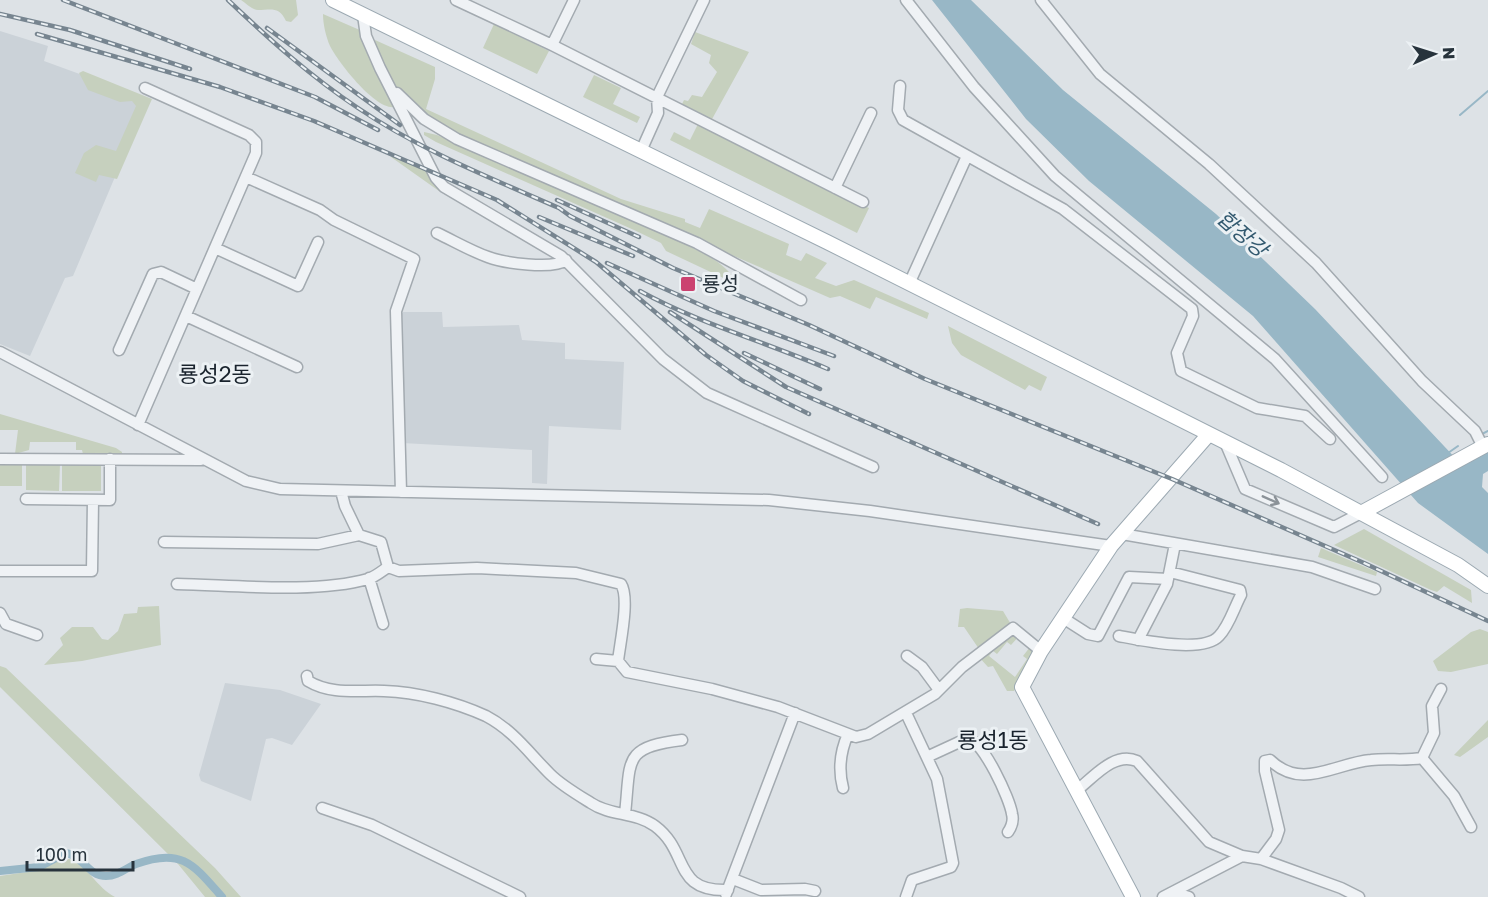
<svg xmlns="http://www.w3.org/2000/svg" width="1488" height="897" viewBox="0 0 1488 897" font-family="'Golos Text','Noto Sans KR',sans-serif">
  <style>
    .built { fill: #cbd2d8 }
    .green { fill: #c6d0be }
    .water { fill: #98b7c6 }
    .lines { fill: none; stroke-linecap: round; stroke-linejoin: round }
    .stream { stroke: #98b7c6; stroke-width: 2 }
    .canal { stroke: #98b7c6; stroke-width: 8 }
    .minor-casing { stroke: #a3aab0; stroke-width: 13 }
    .major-casing { stroke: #9ca9b2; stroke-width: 16 }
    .minor { stroke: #eff2f5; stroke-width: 10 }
    .major { stroke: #fff; stroke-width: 14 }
    .rail-casing { stroke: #778590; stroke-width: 4.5 }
    .rail { stroke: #ecf1f4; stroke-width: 2; stroke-dasharray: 7; stroke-linecap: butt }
    .oneway { stroke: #8b9298 }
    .poi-dot { fill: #cb4270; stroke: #ecf1f4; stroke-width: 2 }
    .labels { text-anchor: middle; stroke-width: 6; stroke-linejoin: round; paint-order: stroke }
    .poi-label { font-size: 20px; fill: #27333c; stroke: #ecf1f4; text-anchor: start }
    .water-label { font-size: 21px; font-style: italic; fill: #32596f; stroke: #ecf1f4 }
    .quarter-label { font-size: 22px; fill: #19232d; stroke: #ecf1f4 }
  </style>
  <rect width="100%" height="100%" fill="#dde2e6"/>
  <path class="built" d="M0,31L48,46L44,61L148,99L73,276L65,278L30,356L0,344Z
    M400,312H442L443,327L519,325L522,340L565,343V359L624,362L621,430L549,426L547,484L532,483V450L402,443Z
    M225,683L280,690L321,704L292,745L272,738L266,739L251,801L201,781L199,775Z"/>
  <path class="green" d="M241,0H296L298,15L291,22L286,21C279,6 271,10 258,10C252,10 246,3 241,0Z
    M323,14L362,31L395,107C376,111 338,62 330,46C326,37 323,24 323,14Z
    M494,24L549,51L537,74L483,48Z
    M695,32L749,52L711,121L681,106L684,100L688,101L692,95L702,97L717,72L709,63L711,55L691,44Z
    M375,40L435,67V79L426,109L621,199L685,219V222L700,228L709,209L789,244L786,255L801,261L806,253L827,263L815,278L836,286L854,280L929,313L927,319L876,297L870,309L840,296L830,298L446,130C419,109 376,78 375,40Z
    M83,71L152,99L117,179L99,175L96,182L75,173L84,153L96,145L116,151L136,106L132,101L120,102L88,90L79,73Z
    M594,75L621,88L613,104L640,117L637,123L583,97Z
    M698,124L869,208L857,233L670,140L674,132L690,140Z
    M424,132L437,135L674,239C695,249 723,260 735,280L734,283L666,251L661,243L634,230L436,142L424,135Z
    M393,156L431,173L441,189L439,191L391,157Z
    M948,326L1047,377L1041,391L1029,385L1025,390L961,355L952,343Z
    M0,414L116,448L122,452V455L83,454L82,450H76V442H30L29,450L15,454L18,430H0Z
    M0,463H22V486H0Z
    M26,463L60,464L59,491L26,490Z
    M62,464H101V491H62Z
    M1364,529L1471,590L1472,603L1444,586L1437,592L1431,590L1334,545Z
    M1321,548L1377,572L1376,576L1318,557Z
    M159,606L161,645L82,661L44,665L63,645L60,638L72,627H93L102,639L108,640L118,631L124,614L137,613L138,607Z
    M967,608L1003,611L1012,626L979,649L964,627H958L960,609Z
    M1480,629L1488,632V664L1451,672L1438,671L1433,661L1471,632Z
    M1013,631L1019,636L1011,645L1007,642L997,654L993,651L989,656L1015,677L1027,659L1023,656L1030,647L1035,651L1014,691H1007L993,666L988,667L979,657Z
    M0,666L6,668L215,868L241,897H205L178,864L0,687Z
    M1488,720V737L1460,757L1454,755Z
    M70,859C89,867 96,887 115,897H0V876L40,870L60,860Z"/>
  <path class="water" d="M932,0H971L1063,90L1216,214L1315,309L1460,463L1488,451V471L1483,474L1482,487L1488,493V554L1418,503L1253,316L1089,181L1026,119Z"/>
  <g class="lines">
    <path class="stream" d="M1460,115L1488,91
      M1482,434L1488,431
      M1448,453L1458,446"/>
    <path class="canal" d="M0,871L39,867L66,853C82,855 88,876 106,876C118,876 126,868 136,864C182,847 194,865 222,897"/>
    <g class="minor-casing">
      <path id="minor" d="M456,0L552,45
        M574,0L552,45L863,202
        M906,0L974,87L1055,176L1275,359L1382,477
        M1041,0L1100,74L1209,164L1316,263L1422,381L1475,431L1483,447
        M363,15L366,36L380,68L436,178L444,187L561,256L663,359L707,393L873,467
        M900,86L898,110L903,120L1063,209L1192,309L1193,316L1177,353L1181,371L1257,408L1305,416L1330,439
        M397,93L424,119L457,139L697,243L801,300
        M641,151L658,113L657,97L704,0
        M246,177L320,210L334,220L414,259L396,311L401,492
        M835,188L871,113
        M437,233C454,241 471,251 488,257C504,263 553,270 566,260
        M215,248L298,286L318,242
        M909,284L967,156
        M186,316L297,367
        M119,350L153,274L161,272L197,289
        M0,352L246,481L280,489L769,500L870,511L1111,546
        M138,425L256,153V142L249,135L145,88
        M1225,442L1245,489L1334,527L1361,513
        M0,459L201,460
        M341,491L345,506L359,535L381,542L388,567L399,571L477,568L576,573L621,584C630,598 620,643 618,661L627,672L712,689L778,707L856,737L868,734L935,694L962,667L1013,628L1041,651
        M26,499L110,500V459
        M1122,534L1312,567L1375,589
        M164,542L318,544L359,535
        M0,571H92L93,500
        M369,578L383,624
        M177,584C232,585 314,594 368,579C375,577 382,571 388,567
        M0,613L6,624L37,635
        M1063,618L1088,634L1098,636L1129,577L1168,579
        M1119,636C1140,640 1203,654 1219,636C1229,626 1234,608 1241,595L1240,590L1170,572
        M1138,640L1167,584L1175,544
        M907,656L922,667L939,690
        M596,659L618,661
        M307,676L308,681C331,695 358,690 384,691C417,692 455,702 486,716C513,730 529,753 550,774C561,785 578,795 591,803C610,816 636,812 655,826C690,852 672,892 728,890
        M929,756L968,738C983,741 1010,799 1012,814C1014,821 1012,826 1008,832
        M1422,758L1454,796L1471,827
        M843,788C838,769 840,752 848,734
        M1076,791C1093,778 1114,751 1137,761L1209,842L1242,856L1261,859L1341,888L1359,897
        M322,808L372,825L520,897
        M625,814C631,760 622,747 682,740
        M1261,859L1276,839L1279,830L1265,771V761L1270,760C1302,791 1335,763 1371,760C1388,758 1405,761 1422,758L1434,733L1432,706L1441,689
        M733,879L761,890L805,889L815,891
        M1173,892L1189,897
        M726,894L795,713
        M906,897L912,880L951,867L953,863L937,779L906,713
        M1163,897L1242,856"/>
    </g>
    <g class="major-casing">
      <path id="major" d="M333,0L827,242L1281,470L1458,565L1488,586
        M1361,513L1488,444
        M1133,897L1022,687L1041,651L1111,546L1209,434"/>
    </g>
    <use href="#minor" class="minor"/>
    <use href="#major" class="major"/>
    <g class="rail-casing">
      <path id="rail" d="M63,0L315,97L378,130
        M228,0C269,39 310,76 358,108C420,150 491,178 559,208L570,216L673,268L809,325L925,379L1172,479L1364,563L1488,621
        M0,14L70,30L190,69
        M267,28L400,125
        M37,34L220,87L314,121L497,200L596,262L706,355L743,381L809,414
        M557,200L639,237
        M539,217L633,256
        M607,263L714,311L834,356
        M640,291C700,324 766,342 828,369
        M670,312L786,387L1098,524
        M744,353L820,389"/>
    </g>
    <use href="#rail" class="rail"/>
  </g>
  <defs><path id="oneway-shaft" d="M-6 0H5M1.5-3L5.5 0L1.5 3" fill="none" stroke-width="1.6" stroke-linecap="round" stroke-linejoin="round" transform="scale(1.5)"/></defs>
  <use class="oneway" href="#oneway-shaft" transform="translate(1271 500) rotate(24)"/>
  <rect class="poi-dot" x="680" y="276" width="16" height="16" rx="3"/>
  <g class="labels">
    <g class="poi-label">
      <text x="702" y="291">룡성</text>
    </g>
    <g class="water-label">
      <text transform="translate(1242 234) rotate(41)" y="7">합장강</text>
    </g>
    <g class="quarter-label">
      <text x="215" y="382">룡성2동</text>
      <text x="993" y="748">룡성1동</text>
    </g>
  </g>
  <g transform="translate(1434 54) rotate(87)" stroke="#ecf1f4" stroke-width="4.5" paint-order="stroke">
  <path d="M0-4.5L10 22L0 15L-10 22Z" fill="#27333c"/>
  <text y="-9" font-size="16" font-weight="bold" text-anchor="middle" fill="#27333c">N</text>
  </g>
  <path d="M27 861v9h106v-9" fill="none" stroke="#27333c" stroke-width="3"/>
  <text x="36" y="861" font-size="18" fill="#27333c" stroke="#ecf1f4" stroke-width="4.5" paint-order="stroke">100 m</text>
</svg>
